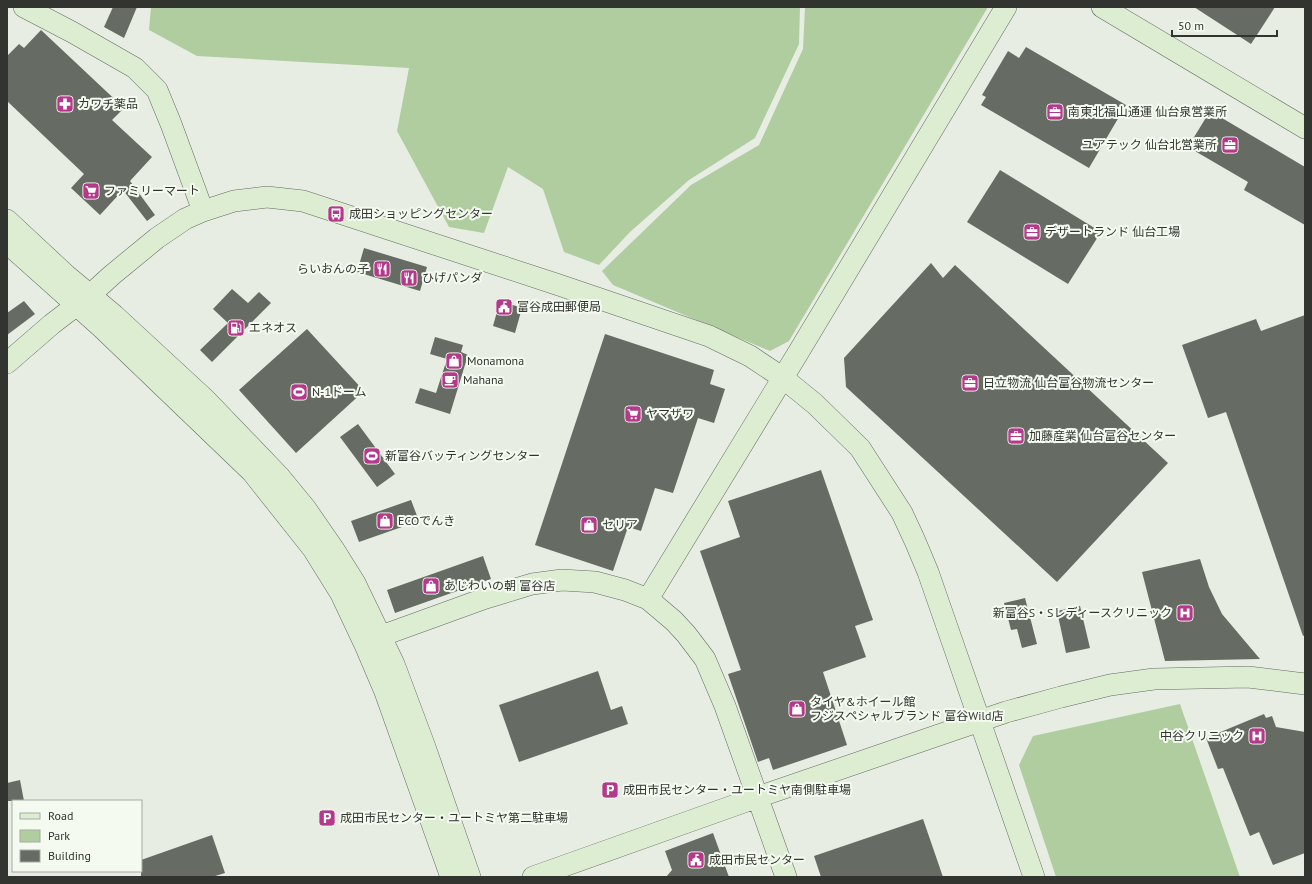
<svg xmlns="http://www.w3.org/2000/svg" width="1312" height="884" viewBox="0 0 1312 884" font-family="'PT Sans','Noto Sans JP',sans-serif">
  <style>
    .green { fill: #b0cd9f }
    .building { fill: #666c63 }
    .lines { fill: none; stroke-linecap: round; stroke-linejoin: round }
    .secondary-casing { stroke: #656a62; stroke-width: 22 }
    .secondary { stroke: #ddedd2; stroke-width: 21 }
    .labels { text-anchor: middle; stroke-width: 4; stroke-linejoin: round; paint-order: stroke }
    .poi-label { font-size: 12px; fill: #323430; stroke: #f4faf0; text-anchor: start }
  </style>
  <rect width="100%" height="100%" fill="#e7ede3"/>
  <path class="green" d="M151,7H800L799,44L755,138L689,180L630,232L599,265L564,252L543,189L508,167L484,233L449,227L397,131L409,68L197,56L149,30Z
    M805,7H988L789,341L770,351L613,285L602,271L691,185L759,145L803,49Z
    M1180,704L1240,877H1056L1019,765L1033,736Z"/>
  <path class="building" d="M113,7H137L124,38L104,27Z
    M1194,7H1275L1251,44Z
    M41,30L124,108L112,120L152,157L130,181L155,215L147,221L123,190L100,215L71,188L84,174L7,101V56L19,44L24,48Z
    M1026,47L1126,105L1089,168L981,105L986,97L982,95L1008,51L1019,58Z
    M1210,111L1305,167V225L1244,190L1248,182L1188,147Z
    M1000,170L1101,232L1068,284L967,222Z
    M364,248L427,267L420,291L357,272Z
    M931,263L943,278L955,265L1168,463L1057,582L846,387L844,358Z
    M232,289L248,303L259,292L271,303L212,362L200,350L228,323L213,309Z
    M24,301L35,314L7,335V313Z
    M500,301L522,308L515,333L493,326Z
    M1305,315V635L1303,636L1226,412L1208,418L1182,345L1256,319L1261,331Z
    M307,329L364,391L296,453L239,390Z
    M605,334L714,370L710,384L725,389L714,423L698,418L673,493L655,488L641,531L628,527L613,571L535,545Z
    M435,337L463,345L461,352L468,355L450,414L415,403L420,388L436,393L447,359L430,354Z
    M358,424L395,474L377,487L340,437Z
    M821,470L873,620L855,626L866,657L823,672L847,745L773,770L769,758L758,762L728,674L741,670L700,551L740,537L728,501Z
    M411,500L419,521L359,542L351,521Z
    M483,556L491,579L395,613L387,590Z
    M1200,559L1209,587L1222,614L1260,659L1165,661L1142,572Z
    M1025,598L1037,644L1022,648L1017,629L1011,630L1004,603Z
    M1080,606L1090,648L1066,653L1057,611Z
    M598,671L611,710L622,706L628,724L519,762L499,705Z
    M1264,714L1266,718L1272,716L1276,727L1305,732V853L1273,865L1259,832L1250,836L1223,768L1218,769L1206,738Z
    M20,780L24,801H7V783Z
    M923,819L943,877H821L814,856Z
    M713,833L729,877H666L672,870L665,851Z
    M212,835L225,873L212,877H141V860Z"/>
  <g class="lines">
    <g class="secondary-casing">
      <path id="secondary" d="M24,7L72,32L135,68L157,90L171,124L203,211
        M1102,7L1305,128
        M7,220L66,275L114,315L206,400L279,476L306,509L335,551L355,583L394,664L425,747L470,877
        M7,243L102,328L252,472L313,549L341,594L365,645L385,692L451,877
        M7,363L52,324L90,295L112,275L157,238L185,219L203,211L234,201L267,197L303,201L559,285L709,336L750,356L783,378L815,404L860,448L902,513L915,541L928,572L1034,877
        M648,599L798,353L1006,7
        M381,636L486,598L532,584L562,580L595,582L625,590L648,599L674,621L686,634L705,659L725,706L786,877
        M533,877L758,797L1006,712L1061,697L1110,685L1154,679L1248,677L1305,684"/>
    </g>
    <use href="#secondary" class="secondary"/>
  </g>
  <defs>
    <g id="pharmacy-square" transform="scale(0.9)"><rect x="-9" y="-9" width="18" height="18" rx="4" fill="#b4398b" stroke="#f4faf0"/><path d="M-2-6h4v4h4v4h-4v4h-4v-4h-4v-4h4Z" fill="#fff"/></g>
    <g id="office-square" transform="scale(0.9)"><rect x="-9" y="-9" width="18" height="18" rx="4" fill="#b4398b" stroke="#f4faf0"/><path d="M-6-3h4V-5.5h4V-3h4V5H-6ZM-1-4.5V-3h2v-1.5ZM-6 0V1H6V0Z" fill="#fff"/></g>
    <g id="supermarket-square" transform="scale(0.9)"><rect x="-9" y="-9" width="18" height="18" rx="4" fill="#b4398b" stroke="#f4faf0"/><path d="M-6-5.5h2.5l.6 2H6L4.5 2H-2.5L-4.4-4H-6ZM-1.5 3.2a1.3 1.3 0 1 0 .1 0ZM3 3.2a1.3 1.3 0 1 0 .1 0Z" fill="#fff"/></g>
    <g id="bus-square" transform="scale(0.9)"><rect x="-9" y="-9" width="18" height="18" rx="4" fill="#b4398b" stroke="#f4faf0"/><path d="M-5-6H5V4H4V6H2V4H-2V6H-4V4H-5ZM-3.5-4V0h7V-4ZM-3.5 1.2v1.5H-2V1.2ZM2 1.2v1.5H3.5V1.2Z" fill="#fff"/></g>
    <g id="restaurant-square" transform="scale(0.9)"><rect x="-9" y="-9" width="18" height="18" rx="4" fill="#b4398b" stroke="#f4faf0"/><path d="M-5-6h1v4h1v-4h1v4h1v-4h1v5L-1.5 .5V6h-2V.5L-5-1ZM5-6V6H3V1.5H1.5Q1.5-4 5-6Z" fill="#fff"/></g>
    <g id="civic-square" transform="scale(0.9)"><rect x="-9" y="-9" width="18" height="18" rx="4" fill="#b4398b" stroke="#f4faf0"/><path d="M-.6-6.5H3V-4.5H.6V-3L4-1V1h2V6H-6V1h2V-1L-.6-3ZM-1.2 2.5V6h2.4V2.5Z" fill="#fff"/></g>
    <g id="fuel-square" transform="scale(0.9)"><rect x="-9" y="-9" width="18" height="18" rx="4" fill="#b4398b" stroke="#f4faf0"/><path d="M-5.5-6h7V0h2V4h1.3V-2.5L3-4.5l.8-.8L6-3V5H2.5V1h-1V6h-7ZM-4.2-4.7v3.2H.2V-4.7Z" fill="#fff"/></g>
    <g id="shop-square" transform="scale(0.9)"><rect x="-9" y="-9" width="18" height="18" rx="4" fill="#b4398b" stroke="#f4faf0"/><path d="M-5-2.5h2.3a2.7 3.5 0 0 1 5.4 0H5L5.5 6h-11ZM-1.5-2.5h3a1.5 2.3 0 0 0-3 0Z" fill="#fff"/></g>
    <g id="cafe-square" transform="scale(0.9)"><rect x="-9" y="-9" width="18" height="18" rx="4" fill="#b4398b" stroke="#f4faf0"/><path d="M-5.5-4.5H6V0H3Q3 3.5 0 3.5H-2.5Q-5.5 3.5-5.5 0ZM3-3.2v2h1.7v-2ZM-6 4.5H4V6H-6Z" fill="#fff"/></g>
    <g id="stadium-square" transform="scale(0.9)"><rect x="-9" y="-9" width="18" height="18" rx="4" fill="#b4398b" stroke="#f4faf0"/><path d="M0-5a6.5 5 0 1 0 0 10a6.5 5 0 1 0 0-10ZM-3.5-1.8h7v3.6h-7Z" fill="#fff"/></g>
    <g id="hospital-square" transform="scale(0.9)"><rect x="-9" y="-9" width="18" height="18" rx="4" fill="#b4398b" stroke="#f4faf0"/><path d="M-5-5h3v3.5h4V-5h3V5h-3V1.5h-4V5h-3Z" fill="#fff"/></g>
    <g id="parking-square" transform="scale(0.9)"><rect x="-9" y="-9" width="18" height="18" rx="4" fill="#b4398b" stroke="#f4faf0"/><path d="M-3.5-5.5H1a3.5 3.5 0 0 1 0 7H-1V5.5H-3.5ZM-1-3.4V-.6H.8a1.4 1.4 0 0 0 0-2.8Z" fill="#fff"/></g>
  </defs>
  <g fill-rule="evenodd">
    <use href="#pharmacy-square" x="65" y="104"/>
    <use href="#office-square" x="1055" y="112"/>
    <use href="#office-square" x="1230" y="145"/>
    <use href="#supermarket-square" x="91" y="191"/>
    <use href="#bus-square" x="336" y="214"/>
    <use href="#office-square" x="1032" y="232"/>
    <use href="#restaurant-square" x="382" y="269"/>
    <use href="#restaurant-square" x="409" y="278"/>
    <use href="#civic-square" x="504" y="307"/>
    <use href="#fuel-square" x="236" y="328"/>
    <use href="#shop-square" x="454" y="361"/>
    <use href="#cafe-square" x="450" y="380"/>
    <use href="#office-square" x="970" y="383"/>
    <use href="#stadium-square" x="299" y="392"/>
    <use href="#supermarket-square" x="633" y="414"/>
    <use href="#office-square" x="1016" y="436"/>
    <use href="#stadium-square" x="372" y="456"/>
    <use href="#shop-square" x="385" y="521"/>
    <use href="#shop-square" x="589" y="525"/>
    <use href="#shop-square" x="431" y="586"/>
    <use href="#hospital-square" x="1185" y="613"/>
    <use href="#shop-square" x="797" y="709"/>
    <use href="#hospital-square" x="1257" y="736"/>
    <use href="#parking-square" x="610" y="790"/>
    <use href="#parking-square" x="327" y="818"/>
    <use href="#civic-square" x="696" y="860"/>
  </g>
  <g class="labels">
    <g class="poi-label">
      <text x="78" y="108">カワチ薬品</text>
      <text x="1068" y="116">南東北福山通運 仙台泉営業所</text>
      <text x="1217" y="149" text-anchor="end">ユアテック 仙台北営業所</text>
      <text x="104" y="195">ファミリーマート</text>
      <text x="349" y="218">成田ショッピングセンター</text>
      <text x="1045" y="236">デザートランド 仙台工場</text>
      <text x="369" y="273" text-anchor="end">らいおんの子</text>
      <text x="422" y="282">ひげパンダ</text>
      <text x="517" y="311">富谷成田郵便局</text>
      <text x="249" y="332">エネオス</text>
      <text x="467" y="365">Monamona</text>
      <text x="463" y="384">Mahana</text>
      <text x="983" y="387">日立物流 仙台富谷物流センター</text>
      <text x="312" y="396">N-1ドーム</text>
      <text x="646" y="418">ヤマザワ</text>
      <text x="1029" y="440">加藤産業 仙台富谷センター</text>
      <text x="385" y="460">新富谷バッティングセンター</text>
      <text x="398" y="525">ECOでんき</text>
      <text x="602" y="529">セリア</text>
      <text x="444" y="590">あじわいの朝 富谷店</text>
      <text x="1172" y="617" text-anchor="end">新富谷S・Sレディースクリニック</text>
      <text x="810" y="706">タイヤ&amp;ホイール館<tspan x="810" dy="14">フジスペシャルブランド 富谷Wild店</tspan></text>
      <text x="1244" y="740" text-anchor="end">中谷クリニック</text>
      <text x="623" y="794">成田市民センター・ユートミヤ南側駐車場</text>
      <text x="340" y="822">成田市民センター・ユートミヤ第二駐車場</text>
      <text x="709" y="864">成田市民センター</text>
    </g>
  </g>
  <rect width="1312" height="884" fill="none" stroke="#323430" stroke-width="16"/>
  <rect x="12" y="800" width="130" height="72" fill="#f4faf0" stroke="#a6aba3"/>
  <rect x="20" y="813" width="20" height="6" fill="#ddedd2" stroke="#a6aba3"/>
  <text x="48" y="820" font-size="12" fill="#323430">Road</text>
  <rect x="20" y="830" width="20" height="12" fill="#b0cd9f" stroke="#a6aba3"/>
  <text x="48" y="840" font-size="12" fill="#323430">Park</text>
  <rect x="20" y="850" width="20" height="12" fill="#666c63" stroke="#a6aba3"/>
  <text x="48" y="860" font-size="12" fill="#323430">Building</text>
  <path d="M1172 30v6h105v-6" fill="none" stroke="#323430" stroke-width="2"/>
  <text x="1178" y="30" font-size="12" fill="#323430" stroke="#f4faf0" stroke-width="3" paint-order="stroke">50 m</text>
</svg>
